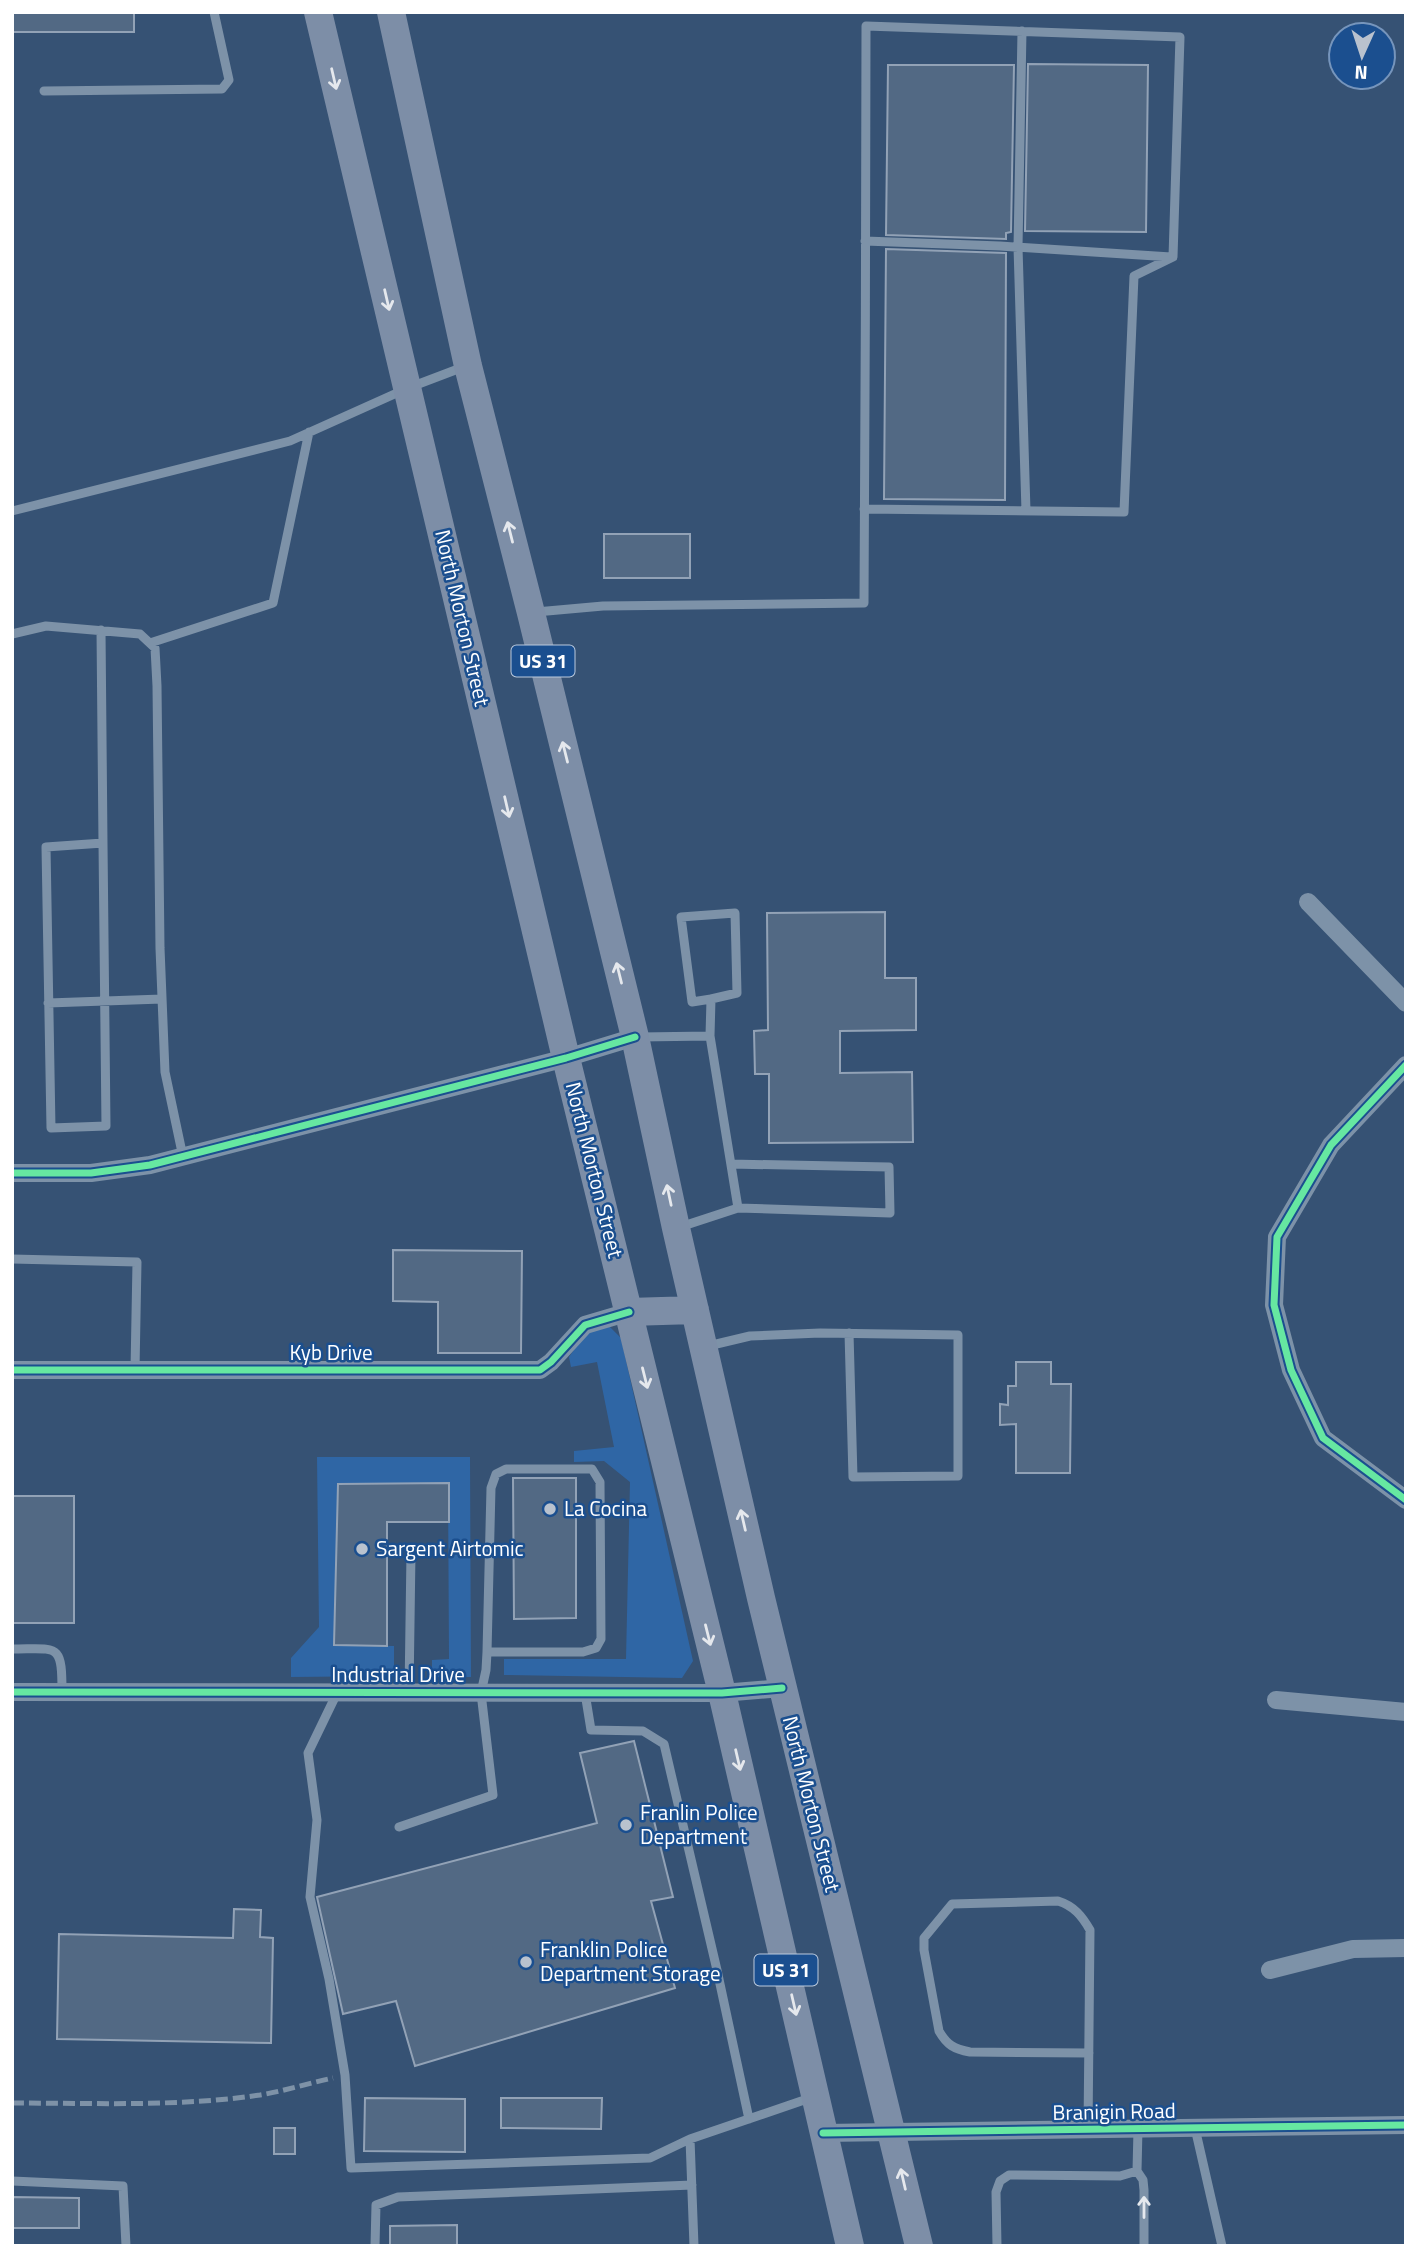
<svg xmlns="http://www.w3.org/2000/svg" width="1418" height="2258" viewBox="0 0 1418 2258" font-family="'Titillium Web',sans-serif">
  <style>
    .green { fill: #2f66a5 }
    .building { fill: #526984; stroke: #92a2b6; stroke-width: 2 }
    .lines { fill: none; stroke-linecap: round; stroke-linejoin: round }
    .service { stroke: #7d92a8; stroke-width: 9 }
    .minor { stroke: #7d92a8; stroke-width: 18 }
    .primary { stroke: #7d8ea7; stroke-width: 28 }
    .rail { stroke: #7e92a7; stroke-width: 5; stroke-dasharray: 12 5; stroke-linecap: butt }
    .cycleway-casing { stroke: #1b4f8f; stroke-width: 11 }
    .cycleway { stroke: #66e7a1; stroke-width: 7 }
    .oneway { stroke: #e5e8ed }
    .oneway2 { stroke: #e5e9ee }
    .poi-dot { fill: #b9c2ce; stroke: #1b4f8f; stroke-width: 2.5 }
    .labels { text-anchor: middle; stroke-width: 5; stroke-linejoin: round; paint-order: stroke }
    .shield { fill: #1b4f8f; stroke: #bbcadd; stroke-width: 2 }
    .shield-label { font-size: 19px; font-weight: bold; fill: #fff }
    .street-label { font-size: 21px; fill: #fff; stroke: #1b4f8f }
    .poi-label { font-size: 21px; fill: #fff; stroke: #1b4f8f; text-anchor: start }
  </style>
  <rect width="100%" height="100%" fill="#365274"/>
  <path class="green" d="M608,1325L621,1338L693,1661L682,1678L504,1675V1659H626L630,1482L604,1461L574,1462V1451L614,1447L597,1362L571,1367L569,1357L589,1328Z
    M317,1457H470L471,1677H432V1660L449,1659L448,1483L339,1485L334,1645L394,1646V1676L291,1677V1658L319,1627Z"/>
  <path class="building" d="M12,12H134V32H12Z
    M1028,64L1148,65L1146,232L1025,231Z
    M888,65H1014L1011,232L1006,233V239L886,235Z
    M886,249L1006,253L1005,500L884,499Z
    M604,534H690V578H604Z
    M885,912V978H916V1030L840,1031V1073L912,1072L913,1142L769,1143V1074H755L754,1031L768,1030L767,913Z
    M393,1250L522,1251L521,1353H438V1302L393,1301Z
    M1016,1362H1051V1384H1071L1070,1473H1016V1424L1000,1425V1404L1008,1405V1386H1016Z
    M513,1478H576V1618L514,1619Z
    M449,1483V1522H387V1646L334,1645L338,1484Z
    M12,1496H74V1623H12Z
    M634,1741L673,1897L651,1901L675,1988L415,2066L396,2001L343,2014L317,1897L597,1823L580,1753Z
    M234,1909L261,1910L260,1937L273,1938L271,2043L57,2039L59,1934L233,1938Z
    M365,2098L465,2099V2152L364,2151Z
    M501,2098H602L601,2129L501,2128Z
    M274,2128H295V2154H274Z
    M12,2197L79,2198V2228H12Z
    M457,2225V2246H390V2226Z"/>
  <g class="lines">
    <path class="service" d="M1022,31L1018,247L1026,511
      M44,91L222,89L229,80L214,12
      M865,241L1000,246L1171,257
      M12,511L290,441L408,388L466,366
      M536,612L603,606L864,603C865,411 866,218 866,26L1180,37L1173,257L1134,276L1124,512L864,509
      M101,630L103,843L46,847L51,1128L106,1126L103,843
      M12,634L46,626L140,634L155,648L157,686L160,948L165,1072L183,1157
      M150,643L273,603L309,432
      M48,1003L162,999
      M710,1036L711,999L737,993L735,913L681,917L692,1002L711,999
      M640,1037L710,1036L738,1208L890,1213L889,1167L731,1164
      M680,1227L738,1208
      M12,1259L137,1262L135,1370
      M708,1346L750,1336L820,1333L958,1335V1476L853,1477L849,1333
      M12,1649C58,1649 62,1642 62,1692
      M337,1693L308,1753L317,1820L310,1897L329,1979L345,2075L351,2168L650,2158L690,2139
      M409,1693L411,1552
      M585,1693L591,1730L643,1731L664,1744L717,1970L749,2119
      M399,1827L493,1795L481,1693L486,1670L487,1652L491,1488L496,1474L506,1469H592L600,1482L601,1639L596,1648L583,1652H487
      M1195,2128L1222,2246
      M1138,2129L1137,2171L1143,2180L1144,2190V2246
      M1088,2130L1090,1930C1082,1916 1074,1906 1058,1901L952,1904L924,1938V1950L939,2031C947,2045 954,2049 970,2052L1089,2053
      M12,2181L123,2186L126,2246
      M375,2246L376,2205L398,2197L692,2185
      M694,2246L690,2139L813,2097
      M997,2246L996,2192L1000,2181L1009,2175L1120,2176L1137,2171"/>
    <path class="minor" d="M1308,902L1406,1003
      M1406,1065L1331,1145L1277,1237L1274,1305L1291,1370L1323,1438L1406,1500
      M12,1173H91L150,1165L566,1058L635,1037
      M12,1370H540L551,1362L585,1325L629,1312
      M12,1692L722,1693L782,1688
      M1276,1700L1406,1712
      M1270,1970L1353,1949L1406,1948
      M823,2133L1406,2125"/>
    <path class="primary" d="M318,12L566,1058L722,1693L850,2246
      M391,12L468,366L531,613L635,1037L676,1228L761,1598L919,2246
      M629,1312L695,1310"/>
    <path class="rail" d="M12,2103C94,2103 178,2107 260,2095C284,2091 309,2083 333,2078"/>
    <g class="cycleway-casing">
      <path id="cycleway" d="M1406,1065L1331,1145L1277,1237L1274,1305L1291,1370L1323,1438L1406,1500
        M12,1173H91L150,1165L566,1058L635,1037
        M12,1370H540L551,1362L585,1325L629,1312
        M12,1692L722,1693L782,1688
        M823,2133L1406,2125"/>
    </g>
    <use href="#cycleway" class="cycleway"/>
  </g>
  <defs><path id="oneway-shaft" d="M-6 0H5M1.5-3L5.5 0L1.5 3" fill="none" stroke-width="1.6" stroke-linecap="round" stroke-linejoin="round" transform="scale(1.75)"/></defs>
  <g class="oneway">
    <use href="#oneway-shaft" transform="translate(334 79) rotate(77)"/>
    <use href="#oneway-shaft" transform="translate(387 300) rotate(77)"/>
    <use href="#oneway-shaft" transform="translate(510 532) rotate(-104)"/>
    <use href="#oneway-shaft" transform="translate(565 752) rotate(-104)"/>
    <use href="#oneway-shaft" transform="translate(507 807) rotate(77)"/>
    <use href="#oneway-shaft" transform="translate(619 973) rotate(-104)"/>
    <use href="#oneway-shaft" transform="translate(669 1195) rotate(-102)"/>
    <use href="#oneway-shaft" transform="translate(645 1378) rotate(76)"/>
    <use href="#oneway-shaft" transform="translate(743 1520) rotate(-103)"/>
    <use href="#oneway-shaft" transform="translate(708 1635) rotate(76)"/>
    <use href="#oneway-shaft" transform="translate(738 1760) rotate(77)"/>
    <use href="#oneway-shaft" transform="translate(794 2005) rotate(77)"/>
    <use href="#oneway-shaft" transform="translate(903 2179) rotate(-103)"/>
  </g>
  <use class="oneway2" href="#oneway-shaft" transform="translate(1144 2207) rotate(-90)"/>
  <g class="poi-dot">
    <circle cx="550" cy="1509" r="7"/>
    <circle cx="362" cy="1549" r="7"/>
    <circle cx="626" cy="1825" r="7"/>
    <circle cx="526" cy="1962" r="7"/>
  </g>
  <g class="labels">
    <g class="shield">
      <rect x="511.5" y="645.5" width="63" height="31" rx="5"/>
      <rect x="754.5" y="1954.5" width="63" height="31" rx="5"/>
    </g>
    <g class="shield-label">
      <text x="543" y="668">US 31</text>
      <text x="786" y="1977">US 31</text>
    </g>
    <g class="street-label">
      <text transform="translate(462 618) rotate(77)" y="7">North Morton Street</text>
      <text transform="translate(594 1170) rotate(76)" y="7">North Morton Street</text>
      <text x="331" y="1360">Kyb Drive</text>
      <text x="398" y="1682">Industrial Drive</text>
      <text transform="translate(811 1804) rotate(76)" y="7">North Morton Street</text>
      <text transform="translate(1114 2112) rotate(-1)" y="7">Branigin Road</text>
    </g>
    <g class="poi-label">
      <text x="564" y="1516">La Cocina</text>
      <text x="376" y="1556">Sargent Airtomic</text>
      <text x="640" y="1820">Franlin Police<tspan x="640" dy="24">Department</tspan></text>
      <text x="540" y="1957">Franklin Police<tspan x="540" dy="24">Department Storage</tspan></text>
    </g>
  </g>
  <rect width="1418" height="2258" fill="none" stroke="#ffffff" stroke-width="28"/>
  <g transform="translate(1362 56) rotate(183)"><circle r="33" fill="#1b4f8f" stroke="#7695bc" stroke-width="2"/>
  <path d="M0-5L12 26L0 18L-12 26Z" fill="#b9c2ce"/>
  <text y="-10" font-size="19" font-weight="bold" text-anchor="middle" fill="#ffffff">N</text>
  </g>
</svg>
